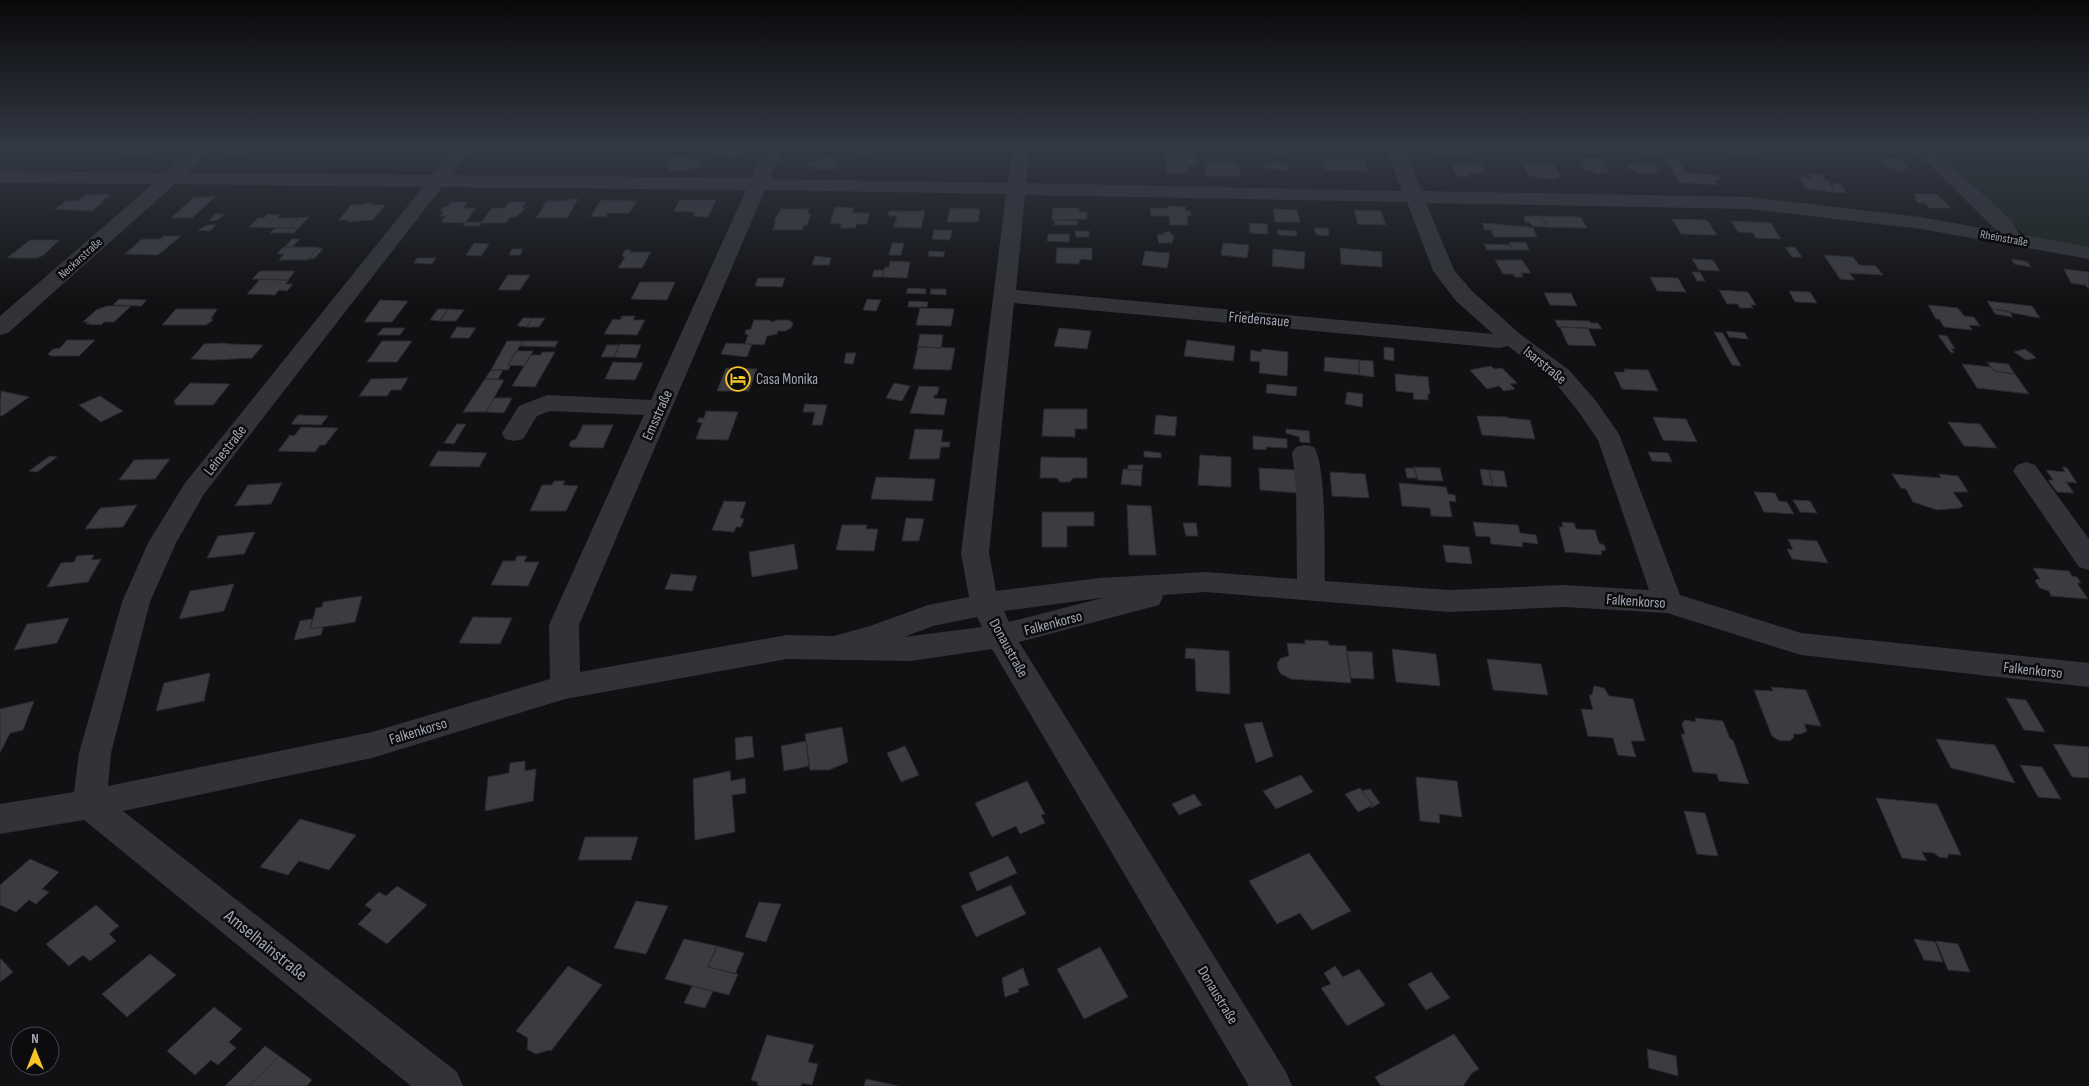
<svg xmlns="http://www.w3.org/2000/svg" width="2089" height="1086" viewBox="0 0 2089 1086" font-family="'Sofia Sans Condensed',sans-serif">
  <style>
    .green { fill: #1b231d }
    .building { fill: #3b3b40; stroke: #2b2b2f }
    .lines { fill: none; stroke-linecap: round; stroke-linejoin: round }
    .path { stroke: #38393f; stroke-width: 2.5; stroke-dasharray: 2 3; stroke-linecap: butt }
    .minor { fill: #323338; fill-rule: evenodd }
    .labels { text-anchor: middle; stroke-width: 5; stroke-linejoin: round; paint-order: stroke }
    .far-street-label { font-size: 12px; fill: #a2a6b4; stroke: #0c0c0e }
    .street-label { font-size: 15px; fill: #a2a6b4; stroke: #0c0c0e }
    .poi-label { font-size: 15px; fill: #a2a6b4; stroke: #0c0c0e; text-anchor: start }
    .near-street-label { font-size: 18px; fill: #a2a6b4; stroke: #0c0c0e }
  </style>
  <rect width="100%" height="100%" fill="#111113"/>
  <path class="green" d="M1932,148H2089V249L2039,240L2021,232Z"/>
  <path class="building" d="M130,148H169L166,150H154L147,155H121L125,152H122Z
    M235,148H254L246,155H227Z
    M719,148H746L742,156H738L736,159L714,157Z
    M848,148H872L870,152L861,153L847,150Z
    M1267,148H1281L1284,155H1272V151H1267Z
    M1338,148H1360L1362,152L1339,151Z
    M1727,148H1751L1756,157L1730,153Z
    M1165,149H1185L1188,173H1167Z
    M1644,150L1657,151L1662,157H1648Z
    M1438,151L1471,153L1473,157L1439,155Z
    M1186,155H1195L1197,166H1187Z
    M671,156L700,157L699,160L701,162L698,168H690L689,170H668L670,167H662Z
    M817,156L840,157L835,169H812L813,167H806L808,162H815Z
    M1322,157H1364L1368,171L1326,170Z
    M1876,157L1899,158L1910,169L1903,168L1906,171H1896L1893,168H1887Z
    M1578,158H1600L1609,173L1602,172L1599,174L1579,167L1584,164Z
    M1666,159L1678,160L1686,173H1674Z
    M1205,162H1235L1236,165H1239L1241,176H1206Z
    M1264,162H1287L1289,170L1266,169Z
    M1451,163L1481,164L1484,173H1469L1470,176H1457Z
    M1522,163H1553L1561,177H1554L1555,179H1538L1536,176H1529Z
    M1626,165H1655L1660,173H1637L1634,169H1629Z
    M1673,173H1686L1692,183H1679Z
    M1686,173L1717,175L1721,180H1715L1718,185L1692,183Z
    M1809,173L1823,175L1826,181H1829L1834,192L1806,189L1798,176L1812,179Z
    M1832,183L1841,184L1846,193L1834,192Z
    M107,194L109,196L100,202H103L92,211L55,209L66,201H78L85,195Z
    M1913,194H1936L1951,208H1929L1925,203H1919L1914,198H1917Z
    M194,197H215L192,218H171Z
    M568,199H578L567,218H536L547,201H566Z
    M601,200L637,201L629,213H608L606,217L591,216Z
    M680,200H716L708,217L693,216L695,212L674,211Z
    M451,202H468L463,208H476L465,223L441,222L446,216H440L444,211H440L443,207H447Z
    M509,202H526L522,208H526L516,217H510L506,223H481L492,208H505Z
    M366,203H374L372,205H385L373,220L347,222L349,220H339L351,205H364Z
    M1168,206L1186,207V211H1190L1191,216H1187L1188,225H1170L1169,216H1151L1150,208H1168Z
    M835,207L854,208L852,213H869L867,224H857L855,228H840L842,224L830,223Z
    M950,208L980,209L978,222H947Z
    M1053,208H1079V212H1087V219L1052,220Z
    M781,209H809L808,214H811L807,225H804L802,230H773L776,221H774Z
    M1273,209L1297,210L1300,222H1275Z
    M1354,210L1381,211L1386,225L1358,224Z
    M889,211H925L921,228L894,227L897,216H888Z
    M215,214H224L218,220L209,221Z
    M267,214L280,215L277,218H299L289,228L249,227L258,218H264Z
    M1524,216H1542L1547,227L1532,226L1529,222H1525Z
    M1542,216L1581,217L1587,228L1547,227Z
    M309,217L299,228H290L298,218Z
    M1672,219L1707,220L1717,235L1681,234Z
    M1054,220L1078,221L1077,225H1054Z
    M1731,221L1771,223L1781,239L1756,238L1753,233L1738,232Z
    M466,222H482L479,226H463Z
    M1249,223L1267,224L1268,234L1250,233Z
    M1482,223L1529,227L1533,228L1537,237H1494L1491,230H1485Z
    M208,225H216L210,231L198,230Z
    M275,228H298L294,233H270Z
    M1314,228H1328L1329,236L1316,235Z
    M934,230H952L950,240L932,239Z
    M1277,230L1296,231L1297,236L1278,235Z
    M1075,231H1089V237H1076Z
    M1164,232H1171V235H1174L1172,243H1159L1157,234L1164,235Z
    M1048,234H1070L1069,242L1047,241Z
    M163,236H181L158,255L125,254L142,239H160Z
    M292,239H300L292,247L284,248Z
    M30,240H59L44,255L37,258H7Z
    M1509,242L1526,243L1529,250H1513Z
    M474,243L489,244L481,256L466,255Z
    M892,243H904L901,255H889Z
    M1223,243L1249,245L1247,258L1221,255Z
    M1484,244L1511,245L1513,250H1487Z
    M291,247H319L307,260H279L284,254H277L282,248Z
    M1785,247H1795L1802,257H1792Z
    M318,248L323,249L314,259H308Z
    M1057,248H1092V260L1082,259L1079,261V264L1056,263Z
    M1340,248L1382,252V267L1341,264Z
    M512,249H523L520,255H509Z
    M1273,249L1305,252L1304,269L1272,266Z
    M625,250H631L630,252H651L642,268H618L625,257L622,256Z
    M929,251L945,252L943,257L928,256Z
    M1145,251L1170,253L1167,268L1142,265Z
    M1824,255L1853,257L1859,265L1876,266L1883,275L1849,273L1855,280L1840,279Z
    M815,256L831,258L829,265H812Z
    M417,258H436L432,264L414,263Z
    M1692,259L1713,260L1720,271L1699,270Z
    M2012,259L2028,262L2031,267L2014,264Z
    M1495,260H1522L1531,273H1521L1523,277H1515L1513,274H1503Z
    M890,261L910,262L907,278L882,277L885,267H889Z
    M2064,269L2089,272V289L2085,285L2071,283Z
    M874,270H884L882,277H872Z
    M260,271H295L288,280L252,279Z
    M1692,272H1700L1705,281H1697Z
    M508,275H530L520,290H498Z
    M1650,277L1678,278L1686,292L1657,291Z
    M758,278H785L782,287L755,286Z
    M260,279L289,280L285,284H293L287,291L279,290L275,295L247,294Z
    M640,282H675L667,300L631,299Z
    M908,288L926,289V294L906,293Z
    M931,289H946V295L930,294Z
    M1719,290L1748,292L1756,305H1751L1753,308H1740L1738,304H1727Z
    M1789,291L1810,292L1817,303L1795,302Z
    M1544,293H1571L1577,306L1550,305Z
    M119,299L147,300L141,306L113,305Z
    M867,299L881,300L876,311L863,310Z
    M380,300L408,301L392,322H364Z
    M909,301L928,302L927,307H908Z
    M1987,301L2032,306L2040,318L1992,309Z
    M1928,305L1958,308L1964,316L1974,317L1980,326L1969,325L1972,330L1944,327L1939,319H1936Z
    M107,306H131L114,322H104L101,325L86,324L89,322H83L96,310Z
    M920,308L954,309L951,326L916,325Z
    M176,309H217L211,319L213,320L206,325H162Z
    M438,309H448L440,321L430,320Z
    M448,309L464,310L456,321H440Z
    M1992,309L2009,311L2013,317L1995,314Z
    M622,316H635L633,320H645L637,335L604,334L613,319L620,320Z
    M523,318H532L527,327L517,326Z
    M532,318H545L539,327H527Z
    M754,320H769L772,322L777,320H789L793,323L791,328L785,331H778L777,334L767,336L764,345L745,344L748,335L745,334L746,330L751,329Z
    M1555,320L1590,321L1591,323H1598L1602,329L1558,327Z
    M457,327L476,328L469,338H450Z
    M1560,327L1588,328L1596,346L1568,345Z
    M383,328H405L400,335H377Z
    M1059,328L1091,331L1087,349L1054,346Z
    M1726,331L1745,333L1748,339L1729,337Z
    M1714,332L1723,333L1741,366L1732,365Z
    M920,334L943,335L941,348L917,347Z
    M1938,335L1947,336L1955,349L1951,348L1954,353L1950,352Z
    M67,340H95L79,356H51L48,354L53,349L60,348Z
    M1187,340L1235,346L1233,361L1184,356Z
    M382,341H412L397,362H367Z
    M507,341H523L508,365H511L508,370H491Z
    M523,341H558L555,347L520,346Z
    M224,343L229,344L263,345L252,358L214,360L191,359L204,344Z
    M726,343L745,344H752L747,357L721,354Z
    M620,344L641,345L636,358L614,357Z
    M607,345H619L614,357H601Z
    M918,347L955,348L951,370L913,369Z
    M1384,347L1394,348V361L1384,359Z
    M1262,349L1288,352L1287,376L1259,373L1260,362L1250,361L1251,350L1261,352Z
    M2025,349L2033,355L2036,358L2026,360L2014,352Z
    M517,351H533L524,366L508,365Z
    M542,352H555L535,387L512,386L531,355H541Z
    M846,353H856L853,364L844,363Z
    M1325,357L1359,360V375L1324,371Z
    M1359,360L1373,361L1374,377L1359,375Z
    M613,362L643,363L635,380L605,379Z
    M1987,362L2008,364L2015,374L1994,371Z
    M1962,364L1991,367L1994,371L2015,374L2029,394L1977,388Z
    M1491,366L1494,369L1502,368L1517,383L1510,384L1515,389L1504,391L1499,386L1487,389L1470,370Z
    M726,368L757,369L749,391H717Z
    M1624,369L1648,370L1658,391L1622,389L1614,372H1625Z
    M491,370H503L498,379H485Z
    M1395,374L1428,377L1430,394H1428V400L1413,399L1414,393L1396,391Z
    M408,378L401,390H391L387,396H359L371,379Z
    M485,379L504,380L486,412H463Z
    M190,383L230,384L213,405H176L174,401Z
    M894,383L910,386L902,401L886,398Z
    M1267,384L1297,387L1296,396L1266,393Z
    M919,386L939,387L937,395H934V398L947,399L944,415L910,413Z
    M1,391L29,397L2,416L0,415Z
    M1347,392L1363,394L1362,407L1345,404Z
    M100,396L123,411L101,422L79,405Z
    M494,398H512L504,413L486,412Z
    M805,404L827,405L822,425H812L815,412H803Z
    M1044,409H1087V429H1075V437L1042,436Z
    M706,411L738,412L728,440L696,439L702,423L697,422L699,418H704Z
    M298,415L328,416L321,425L291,424Z
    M1156,415L1177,417L1175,436L1154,434Z
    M1477,416L1508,417V418L1530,420L1535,439L1482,435Z
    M1653,417L1686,419L1697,442L1663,440Z
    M1948,422L1980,424L1997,448L1964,446Z
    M457,424H466L454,444L444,443Z
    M583,425H613L603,448L571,447L569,445L571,441L576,439Z
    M301,427L338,428L325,445H320L315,452L278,451L290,435L294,436Z
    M915,429L943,430L941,442H950L949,447H941L939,459H909Z
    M1286,429L1309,431L1310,443L1300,442L1299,437L1286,433Z
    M1253,436L1287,439V448L1266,447V450L1253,449Z
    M438,451L487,453L479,467L429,466Z
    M1144,451L1161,453V458L1144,457Z
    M1648,452L1668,453L1672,462L1652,461Z
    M1200,455L1231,457V487L1198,485Z
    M50,456L57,457L37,472L29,471Z
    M1041,457L1087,458V478H1073L1070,482H1060L1057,478H1040Z
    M170,459L155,479L119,480L134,460Z
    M1128,465H1143L1142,470H1128Z
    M1414,467L1440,468L1443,481L1418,480Z
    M2062,467L2067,468L2077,483L2066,482L2074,493L2057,492L2048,480H2053L2046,470L2065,472Z
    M1259,468L1295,470L1297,493L1260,490Z
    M1405,468H1415L1417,478H1407Z
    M1123,469L1142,470L1141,486L1121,484Z
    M1480,469L1489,470L1493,486L1483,485Z
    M1489,470L1504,471L1507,487L1493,486Z
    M1330,472L1365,474L1369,498L1332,496Z
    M1892,474L1941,478L1939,474L1958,476L1968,492H1953L1963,506L1960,508L1937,510L1913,502L1906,489L1901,488Z
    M876,477L935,479L932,501L871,499Z
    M554,481H565L563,485L578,486L566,511H530L542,485H552Z
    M282,483L271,504L235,506L248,485Z
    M1399,483L1446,487L1448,494L1455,495L1456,502L1449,501L1452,517L1431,516L1430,508L1402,506Z
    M1754,492L1775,493L1779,501L1787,502L1794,514L1764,512Z
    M1793,500L1810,501L1817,513L1800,512Z
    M724,501L746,502L740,518L744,519L741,527H736L734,532L712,530Z
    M137,505L123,527L85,529L100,508Z
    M1127,505L1151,506L1156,555H1129Z
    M1042,512H1094V526H1067V547H1042Z
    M906,518L924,519L919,541H902Z
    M1473,522L1518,525L1520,533L1536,535L1538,544L1522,542L1523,547L1491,544L1490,537L1476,536Z
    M1562,522L1574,523L1576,529L1595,530L1599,543L1604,545L1606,550L1601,551L1602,555L1565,552L1559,527H1563Z
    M1183,523H1196L1198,536H1186Z
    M842,525H867L866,529H878L874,551L836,550Z
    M255,532L244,554L207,558L218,536Z
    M1788,539L1817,541L1828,563L1792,559L1787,549L1793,550Z
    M794,544L798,569L752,577L749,552Z
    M1443,545L1469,547L1472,564L1446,562Z
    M88,555H94L91,560L101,559L88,582L47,587L61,563L74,562L77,556Z
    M517,556H527L524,562H539L528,586L491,585L503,561H515Z
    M2033,568L2069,571L2072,576L2077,577L2081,583H2077L2088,599L2051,596L2049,591L2040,588L2035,581L2037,579H2040Z
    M671,574L697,576L692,591L665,589Z
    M234,584L224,611L179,619L190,591Z
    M362,596L355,622L310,629L316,608L322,607L323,602Z
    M473,617L512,618L500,644L459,643Z
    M69,618L57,643L14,650L27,624Z
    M312,619L310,629L323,627L321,635L294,640L300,621Z
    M1305,640L1328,641L1329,645L1346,646L1351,683L1291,679L1281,674L1278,669L1277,663L1281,658L1289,656L1287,643L1305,644Z
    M1186,648L1229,651L1230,694L1196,691L1195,659L1185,658Z
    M1392,649L1436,654L1440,686L1396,682Z
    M1347,651L1372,652L1374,679L1351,678Z
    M1487,659L1541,664L1548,695L1493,690Z
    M210,673L204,701L156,711L164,683Z
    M1594,686L1604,688L1609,696L1633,699L1645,741H1631L1636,757L1618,755L1613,738L1588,736L1581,709L1593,710L1589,695H1592Z
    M1771,687L1806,690L1821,726L1804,724L1807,731L1801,734H1793L1794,737L1790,741L1778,740L1772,736L1754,690L1773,691Z
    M2006,698L2026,700L2045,732L2024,730Z
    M34,701L23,730L10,733L0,753V709Z
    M1695,718L1723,721L1730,739L1733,740L1749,784L1719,781L1717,774L1693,772L1681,734H1685L1682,724L1685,720L1696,722Z
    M1262,722L1273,756L1256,763L1244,724Z
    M842,727L848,762L829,770H810L805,734Z
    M752,736L754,757L736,760L735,738Z
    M1936,739L1995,745L2015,783L1951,768Z
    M806,741L809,766L784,771L781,746Z
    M2053,744L2089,747V778L2072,777Z
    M905,746L919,775L901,782L887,753Z
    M525,761V771L536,769L533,801L485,811L488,777L509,773L510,763Z
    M2020,765L2042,767L2061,799L2038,797Z
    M730,771L731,781L745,778L746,793L732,795L735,832L695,840L693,779Z
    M1301,775L1313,792L1276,809L1263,791Z
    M1416,777L1457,781L1462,817L1439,814L1440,823L1420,821Z
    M1027,781L1045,814L1041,815L1045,823L1020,834L1016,826L992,837L975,803Z
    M1360,788L1373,805L1358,812L1345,794Z
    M1370,789L1380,803L1371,808L1370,806L1373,805L1362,791Z
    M1194,794L1202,805L1179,815L1172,804Z
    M1876,798L1937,804L1961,855L1949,854L1947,858L1939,857L1934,853L1922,852L1927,861L1902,858Z
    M1684,811L1705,813L1718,856L1697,854Z
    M300,819L356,835L329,870L299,861L288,875L260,867Z
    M585,837H638L631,860H578Z
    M1309,853L1351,911L1312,930L1300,913L1277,924L1249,881Z
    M1008,856L1017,873L977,891L969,873Z
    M30,859L59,872L42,889L49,892L36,904L29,900L16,912L0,905V885Z
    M1011,885L1026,914L976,937L961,906Z
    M397,886L427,905L387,944L358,924L372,910L365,905L379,892L386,896Z
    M636,901L668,906L646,954L614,948Z
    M759,902L781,904L766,942L745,937Z
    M96,905L119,926L109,934L116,941L90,961L83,955L69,966L46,944Z
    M684,939L717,946L708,967L738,974L729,995L665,979Z
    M1914,939L1935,942L1943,962L1924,960Z
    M1936,941L1958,944L1970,972L1948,970Z
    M717,946L744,953L735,974L708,967Z
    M1100,947L1128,997L1084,1019L1057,969Z
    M150,954L176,975L127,1017L102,994Z
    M1,959L13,972L0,982V960Z
    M568,966L602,985L551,1051L549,1050L536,1054L527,1049L528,1038L516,1031Z
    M1335,966L1343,977L1359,969L1385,1005L1347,1026L1321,988L1331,984L1324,973Z
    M1023,968L1029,985L1018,989L1019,992L1005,997L1002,978Z
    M1431,972L1450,998L1426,1010L1408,984Z
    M692,986L713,991L705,1008L684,1003Z
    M214,1007L242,1029L229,1042L236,1048L218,1065L211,1060L195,1075L167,1051Z
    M1454,1034L1479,1069L1472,1073L1463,1086H1381L1375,1077Z
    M767,1035L814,1045L808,1062L818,1064L812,1085L802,1083L801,1086H757L758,1082L751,1080Z
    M265,1046L279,1056L249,1086H225Z
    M1647,1049L1676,1056L1678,1076L1649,1068Z
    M279,1056L312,1080L307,1086H249Z
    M866,1079L899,1086H864Z"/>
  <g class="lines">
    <path class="path" d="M2067,148L2089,156"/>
    <path class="minor" d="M195,148H214L188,173L432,175L454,148H472L451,175L751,178L765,148H783L770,179L1008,183L1012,148H1030L1026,183L1402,191L1386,148H1404L1422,191L1751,197L1921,217L1997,231L1913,148H1932L2012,221L2019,234L2089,247V259L1921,229L1751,209L1426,203L1454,270L1472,291L1520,334L1569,370L1596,401L1619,434L1680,595L1801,633L2089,663V687L1801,655L1667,613L1564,607L1449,612L1206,592L1162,595L1163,597L1159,605L1019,642L1286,1072L1292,1086H1249L992,649L911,661L787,659L565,699L372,758L123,811L457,1072L463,1086H411L84,820L0,834V804L74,792L79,753L122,602L148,543L185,483L423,187L175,184L8,333L0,335V316L153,184L0,183V171L165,173ZM442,187L746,190L651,400L547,395L519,406L502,433L505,439L514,441L523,439L537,416L550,411L644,415L549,625L550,679L372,732L108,786L111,753L150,602L176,543L204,494ZM765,190L1006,194L961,553L969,597L928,605L870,626L834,636L787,635L580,672L579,625ZM1025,195L1407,202L1433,271L1456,301L1493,334L1016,290ZM1014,303L1499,348L1508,346L1553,380L1578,411L1598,440L1649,590L1564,585L1449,590L1325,581C1324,553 1327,467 1314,447L1305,445L1296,447L1292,453L1296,483L1297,579L1206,572L1100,578L996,591L989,553ZM1100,598H1102L1009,622L1004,611ZM977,617L982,627L904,637L933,626Z
      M2026,462L2035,465L2089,539V570L2079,567L2013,471L2017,465Z"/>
  </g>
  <linearGradient id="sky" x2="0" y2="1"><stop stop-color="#09090a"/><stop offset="0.49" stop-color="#323844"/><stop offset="1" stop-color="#323844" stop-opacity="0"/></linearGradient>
  <rect width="2089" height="300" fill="url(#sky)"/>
  <defs>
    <g id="hotel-ring" transform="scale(1.25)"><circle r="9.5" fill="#0c0c0e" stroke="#f6c426" stroke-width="1.5"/><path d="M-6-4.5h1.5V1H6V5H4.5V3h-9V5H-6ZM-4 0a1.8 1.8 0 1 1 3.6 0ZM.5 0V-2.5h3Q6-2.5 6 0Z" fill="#f6c426"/></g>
  </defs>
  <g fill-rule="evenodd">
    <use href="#hotel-ring" x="738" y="379"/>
  </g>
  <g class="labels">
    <g class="far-street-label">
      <text transform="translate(2004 238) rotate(10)" y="4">Rheinstraße</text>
      <text transform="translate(80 258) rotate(-42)" y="4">Neckarstraße</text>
    </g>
    <g class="street-label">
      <text transform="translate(1259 319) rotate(5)" y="5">Friedensaue</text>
      <text transform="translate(1545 365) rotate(39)" y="5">Isarstraße</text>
      <text transform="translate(657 415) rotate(-66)" y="5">Emsstraße</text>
      <text transform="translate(225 450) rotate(-52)" y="5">Leinestraße</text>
      <text transform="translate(1636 601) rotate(4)" y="5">Falkenkorso</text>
      <text transform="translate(1053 623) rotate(-15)" y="5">Falkenkorso</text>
      <text transform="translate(1009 648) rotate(61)" y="5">Donaustraße</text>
      <text transform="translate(2033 670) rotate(6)" y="5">Falkenkorso</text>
      <text transform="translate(418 731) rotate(-17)" y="5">Falkenkorso</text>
      <text transform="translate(1218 995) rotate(59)" y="5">Donaustraße</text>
    </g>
    <g class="poi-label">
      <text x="756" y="384">Casa Monika</text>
    </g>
    <g class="near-street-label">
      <text transform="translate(266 945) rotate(39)" y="6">Amselhainstraße</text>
    </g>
  </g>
  <g transform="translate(35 1051)"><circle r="24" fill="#0c0c0e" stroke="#484a50"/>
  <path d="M0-4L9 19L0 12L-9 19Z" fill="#f6c426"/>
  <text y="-8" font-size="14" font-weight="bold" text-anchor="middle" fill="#a2a6b4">N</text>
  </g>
</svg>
